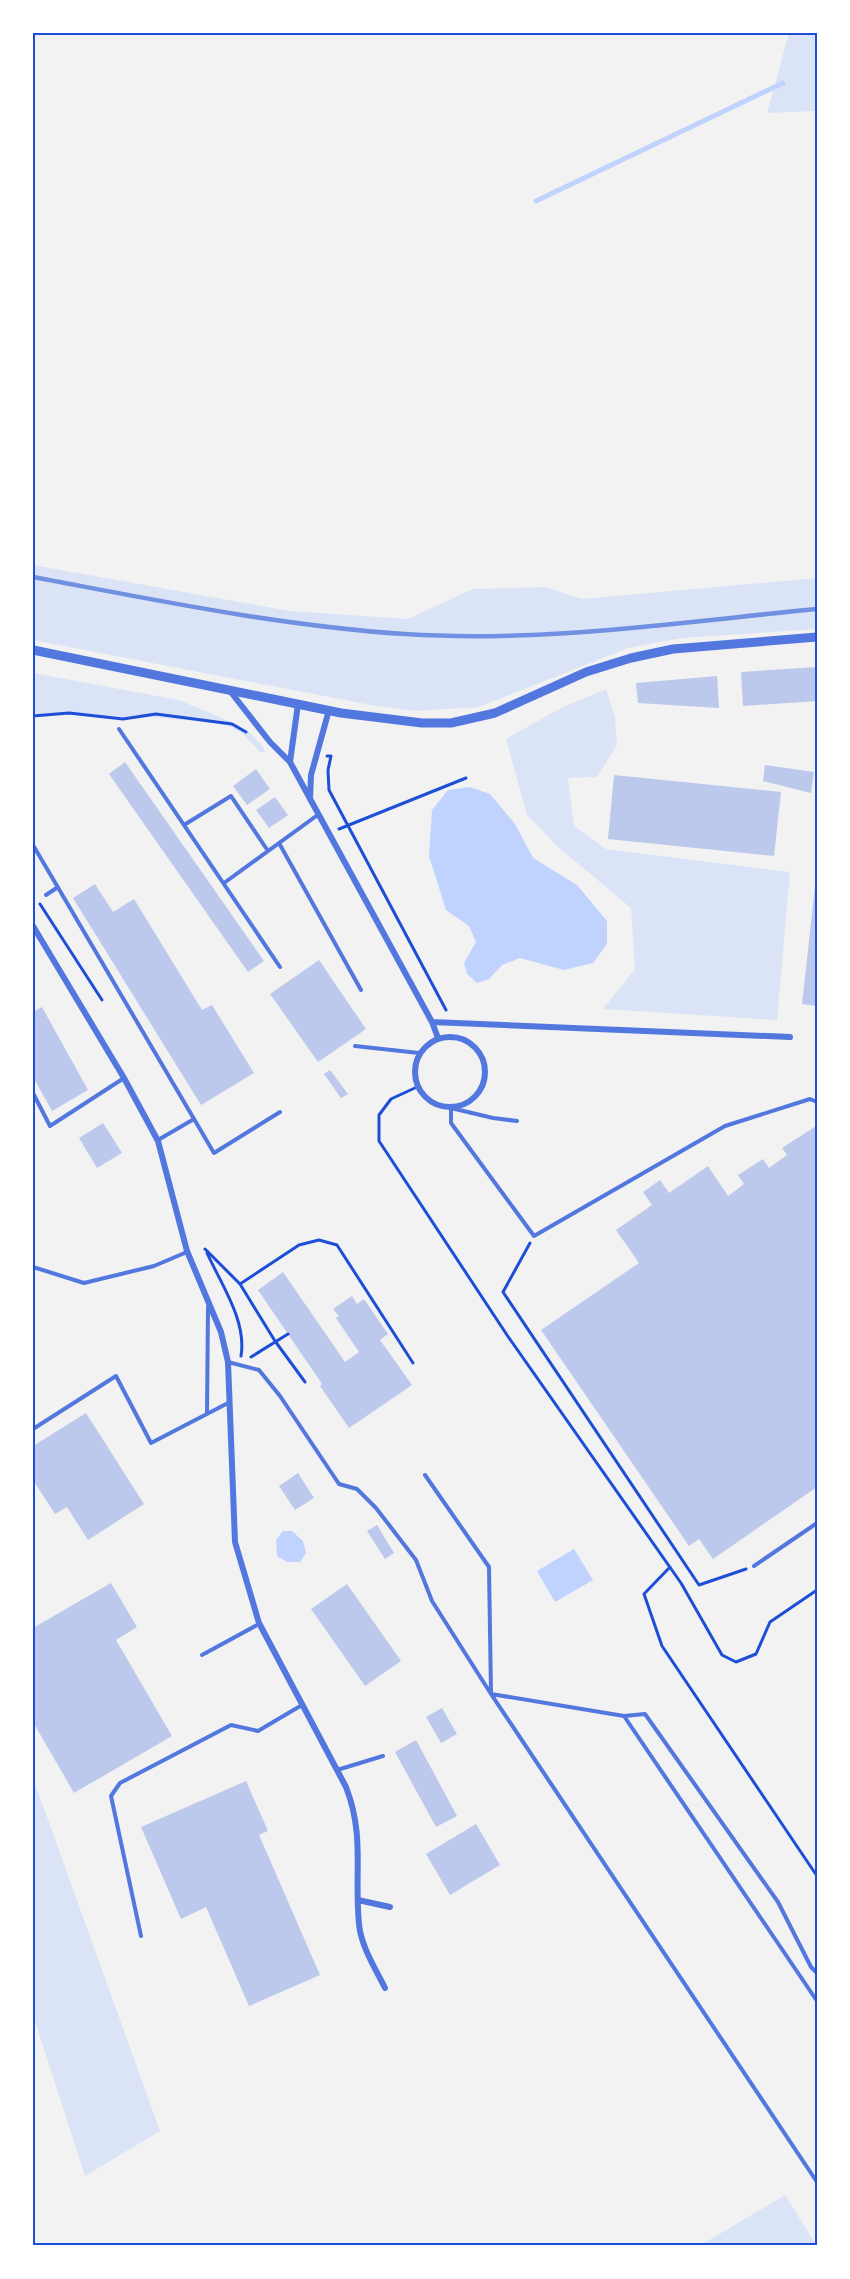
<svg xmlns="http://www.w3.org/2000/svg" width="850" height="2279" viewBox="0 0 850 2279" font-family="Helvetica,sans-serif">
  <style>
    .green { fill: #dbe4f7 }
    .water { fill: #bfd3fe }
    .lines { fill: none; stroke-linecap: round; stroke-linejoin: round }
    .stream { stroke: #bfd3fe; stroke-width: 5 }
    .building { fill: #bdc9ec }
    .path { stroke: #1d4ed8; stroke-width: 3 }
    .service { stroke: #5277de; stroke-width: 4 }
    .minor { stroke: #5277de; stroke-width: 6 }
    .tertiary { stroke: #5277de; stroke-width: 9 }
    .rail { stroke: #7290e2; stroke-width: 4.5 }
    .neatline { fill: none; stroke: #1d4ed8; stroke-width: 2 }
  </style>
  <rect width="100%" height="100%" fill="#f2f2f2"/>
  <path class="green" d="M789,33H817V111L767,113Z
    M33,565L290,611L408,619L473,589L545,587L582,599L817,578V629L682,638L628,648L479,707L415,711L376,706L33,640Z
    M33,673L179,700L236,724L249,732L262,745L265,752H260L242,733L229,726L215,723L150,717L123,720L69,713L33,717Z
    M606,689L615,717L617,745L597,777L568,778L574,826L606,849L790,872L777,1020L603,1009L635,969L631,908L557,846L527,815L506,739L561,708Z
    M33,1778L160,2131L85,2176L33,2015Z
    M785,2195L817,2246H699Z"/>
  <path class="water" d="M470,787L490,794L515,824L533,858L577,885L607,921V944L593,963L564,970L520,958L502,965L489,979L477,983L467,974L464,963L476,942L469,926L446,910L429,856L432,810L448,790Z
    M283,1531H292L303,1541L306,1553L300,1562H287L277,1556L276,1540Z
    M574,1549L593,1580L555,1602L537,1571Z"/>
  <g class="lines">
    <path class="stream" d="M536,201L783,83"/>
  </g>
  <path class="building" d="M817,667V701L743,706L741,672Z
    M717,676L719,708L638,703L636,683Z
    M125,762L264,961L248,972L109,774Z
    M765,765L814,772L811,793L763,781Z
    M256,769L270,789L247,805L233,786Z
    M614,775L781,792L774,856L608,839Z
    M275,797L288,815L269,828L256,810Z
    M95,884L113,912L134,899L202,1010L212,1005L254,1073L201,1105L73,898Z
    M815,886H817V1006L802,1004Z
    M319,960L366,1029L318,1062L270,994Z
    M42,1007L88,1090L52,1111L33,1077V1012Z
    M330,1070L348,1094L341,1098L324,1074Z
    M103,1123L122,1153L97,1168L79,1138Z
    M816,1126L817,1487L713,1559L699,1539L689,1546L541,1330L639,1263L616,1230L652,1205L643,1192L660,1180L669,1193L708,1166L728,1196L744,1184L738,1175L763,1159L769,1168L787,1155L782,1148Z
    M283,1272L345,1362L359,1352L336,1318L339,1316L333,1309L352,1296L357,1304L364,1299L388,1334L380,1340L412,1385L349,1428L320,1386L322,1384L258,1290Z
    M86,1413L144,1504L88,1540L67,1507L55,1514L33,1480V1446Z
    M298,1473L314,1498L295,1510L279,1486Z
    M377,1525L394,1553L385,1559L367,1531Z
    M111,1583L137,1627L116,1640L172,1736L74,1793L33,1722V1628Z
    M347,1584L401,1661L365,1686L311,1609Z
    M442,1708L457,1734L441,1743L426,1717Z
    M416,1740L457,1816L436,1827L395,1752Z
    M246,1781L268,1831L259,1835L320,1975L249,2006L206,1907L181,1919L141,1827Z
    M476,1824L500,1865L450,1895L426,1854Z"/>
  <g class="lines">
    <path class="path" d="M33,716L69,713L123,719L156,714L232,724L246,732
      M327,756H331L328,770L329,790L446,1010
      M339,829L466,778
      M40,904L102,1000
      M417,1087L391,1099L379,1115V1141L507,1335L681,1583L722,1655L736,1662L756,1654L770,1622L817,1590
      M530,1243L503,1292L699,1585L746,1569
      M205,1249L240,1284L299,1245L319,1240L337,1245L413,1363
      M207,1253C221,1284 247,1321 241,1356
      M240,1284L275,1341L305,1382
      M251,1357L288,1334
      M670,1567L644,1594L662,1646L817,1876"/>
    <path class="service" d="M119,729L280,967
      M184,825L231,796L268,851
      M279,843L361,990
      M33,845L214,1153L280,1112
      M224,883L319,814
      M46,895L58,887
      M355,1046L419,1053
      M33,1093L50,1126L124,1078
      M517,1121L493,1118L451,1108V1123L534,1236L725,1126L810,1099L817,1102
      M158,1140L194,1119
      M33,1267L84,1283L154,1266L187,1252
      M228,1362L259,1370L280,1396L339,1484L357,1489L376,1508L416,1560L432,1601L491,1694L624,1716L645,1714L778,1902L811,1967L817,1973
      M207,1414L208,1307
      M33,1429L116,1376L151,1443L230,1402
      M425,1475L489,1567L491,1694L817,2182
      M754,1566L817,1523
      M202,1655L259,1624
      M624,1716L817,2001
      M337,1770L383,1756
      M141,1936L111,1796L120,1783L231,1725L258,1731L302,1705"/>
    <path class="minor" d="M230,691L270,742L290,762
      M298,704L290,762L432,1022L438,1038
      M310,799L311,775L329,710
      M33,926L124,1078L158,1141L187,1251L221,1332L228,1362L235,1542L259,1623L346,1787C365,1836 354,1873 359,1924C361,1946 375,1968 385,1988
      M432,1022L790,1037
      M415 1072a35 35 0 1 1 70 0a35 35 0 1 1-70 0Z
      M358,1900L390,1907"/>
    <path class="tertiary" d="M33,650L341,713L422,723H451L495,713L586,672L631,658L673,649L817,637"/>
    <path class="rail" d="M33,577C156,600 280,626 405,634C542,643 681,622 817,609"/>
  </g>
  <rect width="850" height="2279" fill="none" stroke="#ffffff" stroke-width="69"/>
  <rect x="34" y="34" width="782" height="2210" class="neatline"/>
</svg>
